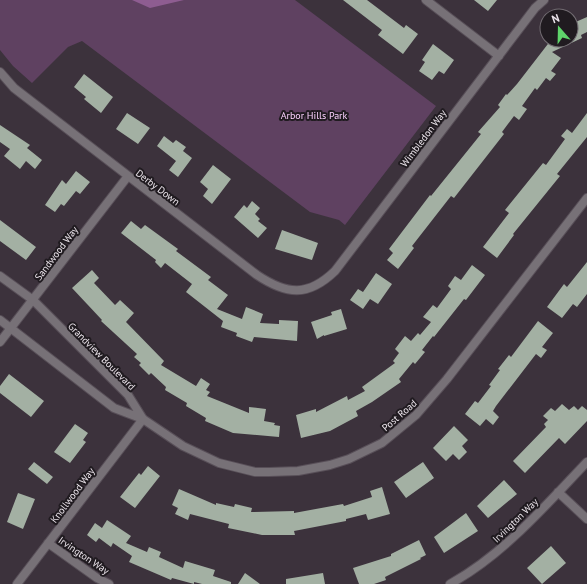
<svg xmlns="http://www.w3.org/2000/svg" width="587" height="584" viewBox="0 0 587 584" font-family="'PT Sans',sans-serif">
  <style>
    .green { fill: #5f4161 }
    .forest { fill: #8e5d91 }
    .building { fill: #a3b0a3 }
    .lines { fill: none; stroke-linecap: round; stroke-linejoin: round }
    .minor-casing { stroke: #584f58; stroke-width: 10 }
    .tertiary-casing { stroke: #584f58; stroke-width: 10 }
    .minor { stroke: #777177; stroke-width: 8 }
    .tertiary { stroke: #777177; stroke-width: 8 }
    .labels { text-anchor: middle; stroke-width: 4; stroke-linejoin: round; paint-order: stroke }
    .park-label { font-size: 10px; fill: #fcd1fe; stroke: #201b20 }
    .street-label { font-size: 10px; fill: #ece5ec; stroke: #201b20 }
  </style>
  <rect width="100%" height="100%" fill="#3c323c"/>
  <path class="green" d="M0,0H295L436,106L345,225L339,220L310,212L82,41L68,47L32,83L13,66L0,50Z"/>
  <path class="forest" d="M132,0H184L150,8Z"/>
  <path class="building" d="M343,0H367L404,28L406,25L418,34L403,54L378,35L382,30Z
    M474,0H497L488,11Z
    M587,17V32L581,35L582,38L552,52L561,58L551,71L556,74L550,81L546,78L537,90L535,88L522,106L527,109L519,120L514,116L502,132L504,134L454,198L451,196L412,246L414,248L398,269L387,260L393,253L389,249L430,195L431,196L481,134L478,132L500,107L498,105L506,94L507,95L517,84L551,40H571V24Z
    M433,44L454,60L444,74L439,71L432,80L419,71L425,62L422,60Z
    M84,74L113,97L101,113L84,99L86,97L74,87Z
    M127,113L150,128L138,144L116,129Z
    M587,113V137L557,174L560,176L513,234L514,235L497,258L483,247L509,213L505,210L543,163L546,165L565,139L561,136L567,129L572,133Z
    M0,125L30,145L27,148L42,160L35,169L26,161L20,169L4,156L10,149L0,142Z
    M164,136L173,143L176,140L186,147L183,151L192,158L178,177L169,170L176,161L157,146Z
    M213,165L231,179L212,204L203,196L208,189L200,182Z
    M76,171L90,182L80,194L76,191L64,206L61,204L55,212L45,205L62,180L66,184Z
    M252,201L260,208L255,214L260,219L258,221L267,228L258,238L234,217L244,205L247,208Z
    M0,220L36,247L26,260L0,241Z
    M131,221L141,229L145,225L178,249L176,251L211,277L208,280L228,295L217,309L242,319L246,307L263,314L260,323L279,324V320L298,321L297,341L254,337L252,342L236,336L237,333L221,327L223,321L186,292L192,284L165,263L161,268L155,262L156,260L121,233Z
    M282,230L318,243L312,260L275,249Z
    M587,262V294L577,307L573,304L562,318L547,307L564,284L567,287Z
    M472,265L485,275L466,300L464,299L434,337L433,336L422,350L425,352L415,364L413,362L399,379L401,382L372,402L356,411L358,416L330,431L301,438L296,415L316,409V412L347,396L348,400L365,391L362,387L395,363L393,361L399,353L395,349L405,336L411,341L418,333L420,335L431,322L423,317L433,305L437,308L451,289L448,286L455,276L461,280Z
    M92,270L99,278L94,283L115,305L120,300L134,313L126,322L164,361L161,365L196,386L201,378L210,384L206,390L210,392L207,396L249,413V407L266,409L264,421L275,423L274,425L280,426L279,437L233,433L205,421L206,418L186,406L187,403L165,390L166,387L151,373L149,375L139,365L141,363L134,357L137,354L101,321L102,320L72,288Z
    M376,273L392,284L378,304L370,299L363,309L350,300L358,289L363,292Z
    M341,309L347,329L324,336V335L317,339L311,322L332,315L331,312Z
    M538,321L553,333L542,347L547,350L541,358L536,354L496,406L493,411L499,417L493,425L486,419L480,426L465,414L475,401L478,403L491,386L489,385L500,370L498,369L509,355L511,357Z
    M9,374L44,401L31,417L0,393V386Z
    M562,404L569,410L574,406L578,410L582,406L587,410V421L565,444L559,438L525,473L513,461L546,427L544,424L548,420L543,416L551,408L555,411Z
    M75,424L88,433L83,440L86,442L70,463L54,452Z
    M454,426L468,440L462,446L467,452L459,460L453,454L446,461L433,448Z
    M34,462L53,477L47,484L28,469Z
    M423,462L434,478L406,498L394,482Z
    M148,466L160,476L135,508L120,497L139,473L141,475Z
    M504,480L517,494L488,518L477,506Z
    M382,487L390,514L368,520L366,514L346,519V521L294,531L295,535H262L228,528L229,524L190,514L188,520L175,514L178,508L172,505L179,489L216,505V503L234,507L235,504L252,508L251,512L294,511V513L343,504L344,506L372,497L370,491Z
    M18,493L35,499L23,529L7,522Z
    M466,513L478,531L444,553L434,537Z
    M107,520L131,536L126,543L147,552L149,547L161,552L159,557L183,568L185,561L215,570L213,576L231,582V584H202L194,582V584L172,578L171,580L129,562L132,556L113,543L111,547L99,538L96,542L87,535L95,523L102,528Z
    M419,540L426,555L420,558L421,559L385,577L386,580L374,584H359L353,568L391,556V554Z
    M551,546L566,563L542,584L527,568Z
    M245,573L260,584H238Z
    M323,573L325,584H286V579Z"/>
  <g class="lines">
    <g class="minor-casing">
      <path id="minor" d="M426,0L499,56
        M0,72L14,88L257,275C287,295 308,297 335,271L535,8L544,0
        M0,342L128,176
        M558,492L587,519
        M48,543L97,578L109,584
        M17,584L143,419
        M450,584C504,554 545,506 587,462"/>
    </g>
    <g class="tertiary-casing">
      <path id="tertiary" d="M0,276L33,300L128,395L143,419
        M0,320L114,408L143,419L183,446L219,463L255,472H269L298,471L330,465L349,459L382,443L416,415L447,379L587,198"/>
    </g>
    <use href="#minor" class="minor"/>
    <use href="#tertiary" class="tertiary"/>
  </g>
  <g class="labels">
    <g class="park-label">
      <text x="314" y="119">Arbor Hills Park</text>
    </g>
    <g class="street-label">
      <text transform="translate(423 138) rotate(-53)" y="4">Wimbledon Way</text>
      <text transform="translate(158 187) rotate(37)" y="4">Derby Down</text>
      <text transform="translate(56 253) rotate(-53)" y="4">Sandwood Way</text>
      <text transform="translate(102 356) rotate(45)" y="4">Grandview Boulevard</text>
      <text transform="translate(399 415) rotate(-41)" y="4">Post Road</text>
      <text transform="translate(72 495) rotate(-53)" y="4">Knollwood Way</text>
      <text transform="translate(515 520) rotate(-44)" y="4">Irvington Way</text>
      <text transform="translate(84 555) rotate(34)" y="4">Irvington Way</text>
    </g>
  </g>
  <g transform="translate(559 28) rotate(340)"><circle r="19" fill="#201b20" stroke="#726c72"/>
  <path d="M0-3L7 15L0 10L-7 15Z" fill="#5fd56b"/>
  <text y="-6" font-size="11" font-weight="bold" text-anchor="middle" fill="#ece5ec">N</text>
  </g>
</svg>
